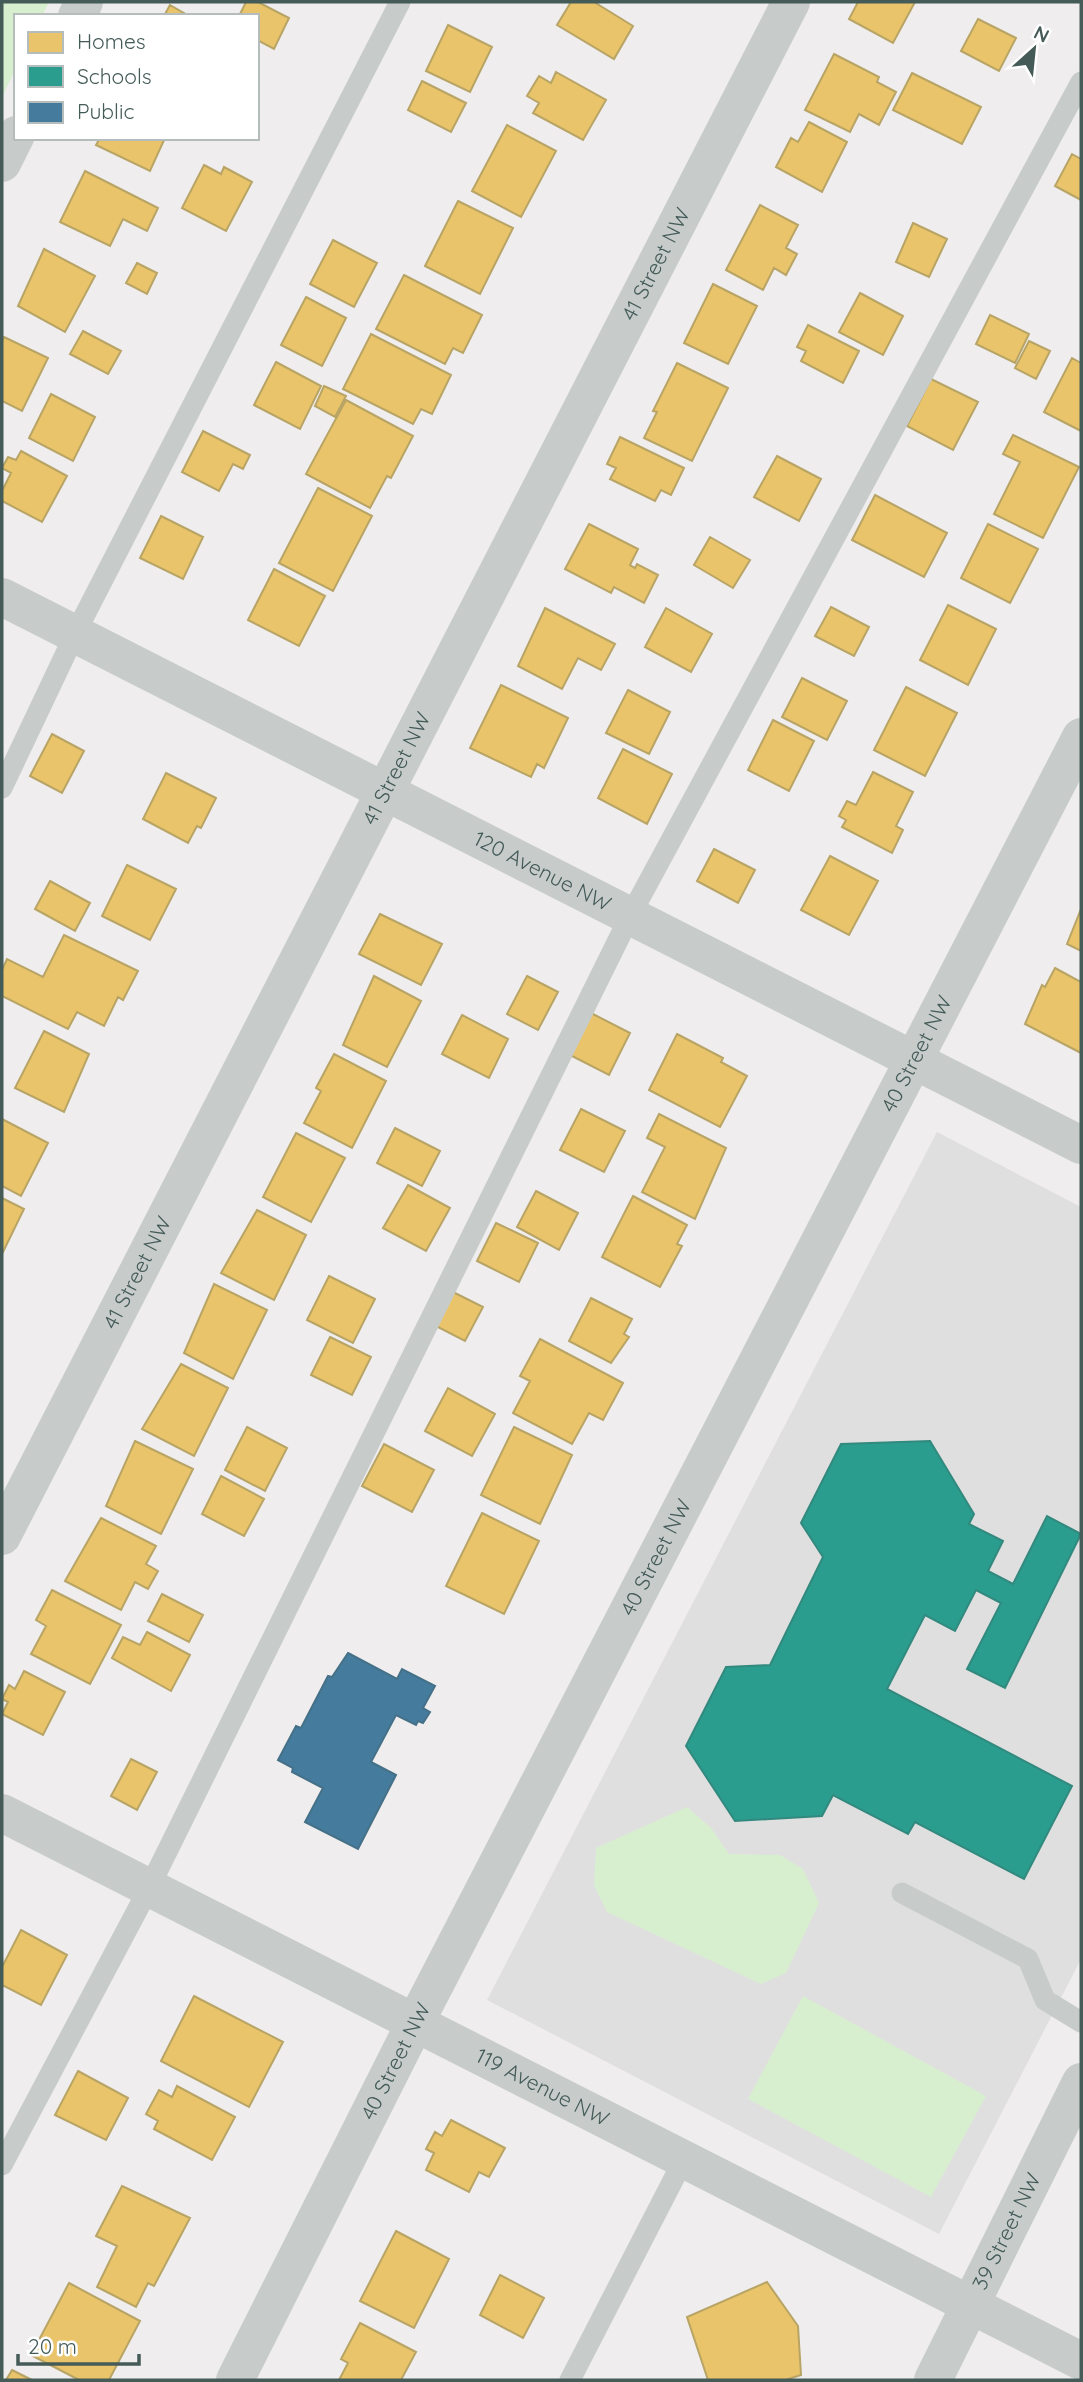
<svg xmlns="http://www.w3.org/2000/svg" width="1083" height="2382" viewBox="0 0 1083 2382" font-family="Quicksand,sans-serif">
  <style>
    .education { fill: #e0dfe0 }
    .green { fill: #d7efcf }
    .homes { fill: #e9c46a; stroke: #b8a465; stroke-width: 2 }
    .schools { fill: #2a9d8f; stroke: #32897e; stroke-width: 2 }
    .public { fill: #457b9d; stroke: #457188; stroke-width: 2 }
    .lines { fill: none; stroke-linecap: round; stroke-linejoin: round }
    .lane { stroke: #c7cccb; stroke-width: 21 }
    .street { stroke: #c7cccb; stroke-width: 38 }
    .labels { text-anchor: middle; stroke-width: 7; stroke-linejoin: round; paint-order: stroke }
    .street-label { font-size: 21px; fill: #445b58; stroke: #fff }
  </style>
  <rect width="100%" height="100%" fill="#efedee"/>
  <path class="education" d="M937,1132L1081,1207V1959L939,2234L487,2000Z"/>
  <path class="green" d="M2,2H49L42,16H16V68L2,97Z
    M687,1807L711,1828L729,1854L780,1855L803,1869L819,1903L786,1973L761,1984L607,1912L594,1885L596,1848Z
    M803,1996L986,2096L931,2197L748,2099Z"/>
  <path class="homes" d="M246,2H258L289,18L274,49L257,40V16H239Z
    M571,2H594L633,26L614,59L557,25Z
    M858,2H915L893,43L849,19Z
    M170,5L189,16H164Z
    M978,19L1016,38L999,71L961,51Z
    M448,25L492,47L470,92L426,71Z
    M834,54L879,77L877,82L896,92L879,125L859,114L850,132L805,110Z
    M556,72L606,100L583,140L533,113L539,103L527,96L539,76L551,83Z
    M912,73L981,107L962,144L893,110Z
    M422,81L466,103L451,132L408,110Z
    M809,122L847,142L822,192L776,167L791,138L798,142Z
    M507,125L556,151L521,217L472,191Z
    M100,138H165L150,171L96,145Z
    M1072,154L1081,159V200L1055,186Z
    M204,165L221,174L224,167L252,182L226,231L182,208Z
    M85,171L158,208L147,231L123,219L110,246L60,222Z
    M458,201L513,228L480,294L425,266Z
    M760,205L798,225L786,248L797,254L786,275L774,268L763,290L726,270Z
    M913,223L947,239L929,277L896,262Z
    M333,240L377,263L354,307L310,284Z
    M44,249L95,276L65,332L18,306Z
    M137,263L157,273L147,294L126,283Z
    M404,275L482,315L463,353L453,348L445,364L376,329Z
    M713,284L757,306L728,364L684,343Z
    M860,293L903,316L883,355L839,332Z
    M306,297L346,318L322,366L281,345Z
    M990,315L1029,334L1015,363L976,344Z
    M808,325L859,351L843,383L801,361L806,351L797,347Z
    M83,331L121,351L108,374L70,354Z
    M371,334L451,375L432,414L421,409L413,424L343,389Z
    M4,337L48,358L22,411L2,401V342Z
    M1029,341L1050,351L1036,379L1015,368Z
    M1072,358L1081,363V431L1044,412Z
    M276,362L321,386L300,429L254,405Z
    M677,363L728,388L692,461L644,438L657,412L653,411Z
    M931,379L978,402L953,450L907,426Z
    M324,386L346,396L335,417L315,406Z
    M51,394L95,417L73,461L29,438Z
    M346,400L413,436L391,478L387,476L370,508L306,474Z
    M203,431L250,455L243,469L233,464L219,491L182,472Z
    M1013,435L1079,467L1043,538L994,514L1020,462L1003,454Z
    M620,437L684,468L671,495L661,490L655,501L610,479L616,468L607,464Z
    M21,451L67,476L42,522L2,501V491L11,473L2,468L8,457L16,460Z
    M777,456L821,479L799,521L754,497Z
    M318,488L372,516L333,591L279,563Z
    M875,495L947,533L924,577L852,540Z
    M161,516L203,537L183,579L140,558Z
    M589,524L638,549L630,565L635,568L637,564L658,575L644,603L614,587L611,593L565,569Z
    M988,524L1038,549L1010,603L961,578Z
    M710,537L750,560L733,588L694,565Z
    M274,569L325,596L299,646L248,620Z
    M948,605L996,629L968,685L920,660Z
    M831,607L869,627L854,656L815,636Z
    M545,608L615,644L601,670L578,658L562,689L518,666Z
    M666,608L712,634L691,672L645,647Z
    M802,678L847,701L827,740L782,717Z
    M501,685L568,718L544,768L537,764L531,777L470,748Z
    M906,687L957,713L925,776L874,750Z
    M628,690L670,712L649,754L606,733Z
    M773,720L814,741L789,791L748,770Z
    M52,734L84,751L62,793L30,776Z
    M623,749L672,774L647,824L598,798Z
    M873,772L913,792L896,826L903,830L892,853L842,827L846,820L839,816L847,801L856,805Z
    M166,773L216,798L201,828L197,826L188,843L143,819Z
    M714,849L755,870L738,903L697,881Z
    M830,856L878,881L849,935L801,910Z
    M127,865L176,889L150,940L102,916Z
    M50,881L90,903L75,931L35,909Z
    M1081,909V951L1067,944Z
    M380,914L442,944L421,985L359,954Z
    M64,935L138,971L123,1000L118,997L104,1026L77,1012L68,1029L2,996V970L7,959L43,977Z
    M1055,968L1081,982V1053L1025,1024L1042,985L1045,987Z
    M374,976L421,1001L387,1067L343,1045Z
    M527,976L558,992L538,1030L507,1014Z
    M591,1013L630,1033L609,1075L570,1055Z
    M462,1015L508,1039L489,1078L442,1054Z
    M44,1031L89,1054L64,1112L15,1088Z
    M677,1034L723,1058L721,1062L747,1076L720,1127L649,1090Z
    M334,1054L386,1081L352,1148L304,1123L321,1091L316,1088Z
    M581,1109L625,1131L604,1172L560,1150Z
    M659,1114L726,1148L695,1219L642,1192L665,1147L647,1138Z
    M2,1119L48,1143L21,1196L2,1186Z
    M395,1128L440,1151L422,1186L377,1163Z
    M296,1133L345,1158L311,1222L263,1197Z
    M408,1185L450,1208L426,1251L383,1228Z
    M536,1191L578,1213L559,1250L517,1227Z
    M633,1196L687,1225L677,1244L682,1246L660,1287L602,1257Z
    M2,1198L24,1209L2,1254Z
    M257,1210L306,1235L274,1300L221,1273Z
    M496,1223L538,1243L519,1282L477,1261Z
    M329,1276L375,1299L353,1343L307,1320Z
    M214,1284L267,1310L233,1379L184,1353Z
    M449,1290L483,1307L465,1341L432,1324Z
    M591,1298L632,1319L624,1334L629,1337L611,1363L569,1341Z
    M330,1337L371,1357L352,1395L311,1375Z
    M540,1339L623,1383L603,1420L589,1413L572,1444L513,1413L530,1381L520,1376Z
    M181,1364L228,1388L194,1456L142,1429Z
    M448,1388L495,1414L472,1456L425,1431Z
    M247,1427L287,1448L265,1491L225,1470Z
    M514,1427L572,1455L540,1524L481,1495Z
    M135,1441L193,1469L161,1534L106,1506Z
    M384,1444L434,1470L412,1512L362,1486Z
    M221,1476L264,1499L244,1536L202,1514Z
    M482,1513L539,1541L504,1614L446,1586Z
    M101,1518L156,1546L146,1564L158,1571L148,1589L135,1582L121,1610L65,1581Z
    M52,1590L121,1625L90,1684L31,1654L46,1626L36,1620Z
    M162,1594L203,1615L189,1642L148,1621Z
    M147,1632L190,1655L171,1691L112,1658L123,1637L140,1645Z
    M24,1671L65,1692L43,1735L2,1714L8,1702L2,1699L9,1685L15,1689Z
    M131,1759L157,1772L137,1810L111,1796Z
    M21,1930L67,1955L41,2005L2,1985V1967Z
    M194,1996L283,2042L249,2107L161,2061Z
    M78,2071L128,2098L106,2140L55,2115Z
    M177,2086L235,2117L212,2160L154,2129L158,2121L146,2114L159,2090L172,2097Z
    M451,2120L505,2148L489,2177L479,2172L469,2192L426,2170L434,2153L426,2149L435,2132L442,2136Z
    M122,2186L190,2218L154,2286L148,2283L136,2307L97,2287L117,2246L96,2236Z
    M396,2231L449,2259L414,2328L360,2301Z
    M500,2275L544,2298L523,2338L480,2315Z
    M767,2282L798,2326L801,2375L785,2380H708L687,2317Z
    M69,2283L140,2321L109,2380H79L31,2355Z
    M360,2323L416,2352L401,2380H339L348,2363L341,2359Z
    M12,2370L32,2380H6Z"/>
  <path class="schools" d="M930,1441L974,1514L969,1524L1003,1541L988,1571L1013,1584L1047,1516L1081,1534L1005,1688L967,1669L1001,1603L976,1590L955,1631L925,1615L887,1689L1072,1786L1024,1879L915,1822L908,1834L833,1795L822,1816L735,1821L686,1746L726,1667L770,1665L823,1557L801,1523L841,1444Z"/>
  <path class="public" d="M348,1653L397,1679L402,1669L435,1686L423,1708L430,1712L423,1723L418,1721L416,1725L396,1715L371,1762L396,1775L358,1849L305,1822L323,1788L292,1772L293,1768L278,1760L296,1726L301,1728L328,1676L332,1677Z"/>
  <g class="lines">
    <path class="lane" d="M2,788L75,634L400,2
      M902,1893L1028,1959L1045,2000L1081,2022
      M2,2165L149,1888L630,916L1081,82
      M570,2380L684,2159"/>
    <g class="street">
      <path d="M77,16L84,2"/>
      <path d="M2,163L16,135"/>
      <path id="s1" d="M2,597L1081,1145"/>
      <path id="s2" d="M2,1536L791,2"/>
      <path id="s3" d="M2,1813L1081,2361"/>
      <path id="s4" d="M235,2380L415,2023L1081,737"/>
      <path id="s5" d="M933,2380L1081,2082"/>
    </g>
  </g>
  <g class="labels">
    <g class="street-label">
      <text dy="7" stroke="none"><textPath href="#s2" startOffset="1430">41 Street NW</textPath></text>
      <text dy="7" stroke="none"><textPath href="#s2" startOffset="863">41 Street NW</textPath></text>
      <text dy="7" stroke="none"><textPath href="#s1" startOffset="606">120 Avenue NW</textPath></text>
      <text dy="7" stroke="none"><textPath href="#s4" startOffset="1491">40 Street NW</textPath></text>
      <text dy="7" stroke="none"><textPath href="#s2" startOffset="296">41 Street NW</textPath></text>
      <text dy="7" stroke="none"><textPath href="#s4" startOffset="924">40 Street NW</textPath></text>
      <text dy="7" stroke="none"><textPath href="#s4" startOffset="357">40 Street NW</textPath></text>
      <text dy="7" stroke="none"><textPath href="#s3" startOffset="606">119 Avenue NW</textPath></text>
      <text dy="7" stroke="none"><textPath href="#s5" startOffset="166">39 Street NW</textPath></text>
    </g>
  </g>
  <rect width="1083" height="2382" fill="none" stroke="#445b58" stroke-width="7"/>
  <rect x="14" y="14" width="245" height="126" fill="#ffffff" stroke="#b4bdbc" stroke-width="2"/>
  <rect x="28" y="32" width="35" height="21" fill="#e9c46a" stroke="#b4bdbc" stroke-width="2"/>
  <text x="77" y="49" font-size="21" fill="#445b58">Homes</text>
  <rect x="28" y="66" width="35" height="21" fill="#2a9d8f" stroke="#b4bdbc" stroke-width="2"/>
  <text x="77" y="84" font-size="21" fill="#445b58">Schools</text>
  <rect x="28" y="102" width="35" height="21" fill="#457b9d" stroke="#b4bdbc" stroke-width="2"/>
  <text x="77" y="119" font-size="21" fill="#445b58">Public</text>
  <g transform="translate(1034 49) rotate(27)" stroke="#ffffff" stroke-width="5" paint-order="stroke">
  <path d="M0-5L12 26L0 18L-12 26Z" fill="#445b58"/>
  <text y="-10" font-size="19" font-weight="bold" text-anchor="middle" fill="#445b58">N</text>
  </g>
  <path d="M18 2354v10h121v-10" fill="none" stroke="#445b58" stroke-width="3.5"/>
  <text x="28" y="2354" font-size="21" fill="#445b58" stroke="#ffffff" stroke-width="5" paint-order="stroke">20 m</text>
</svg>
